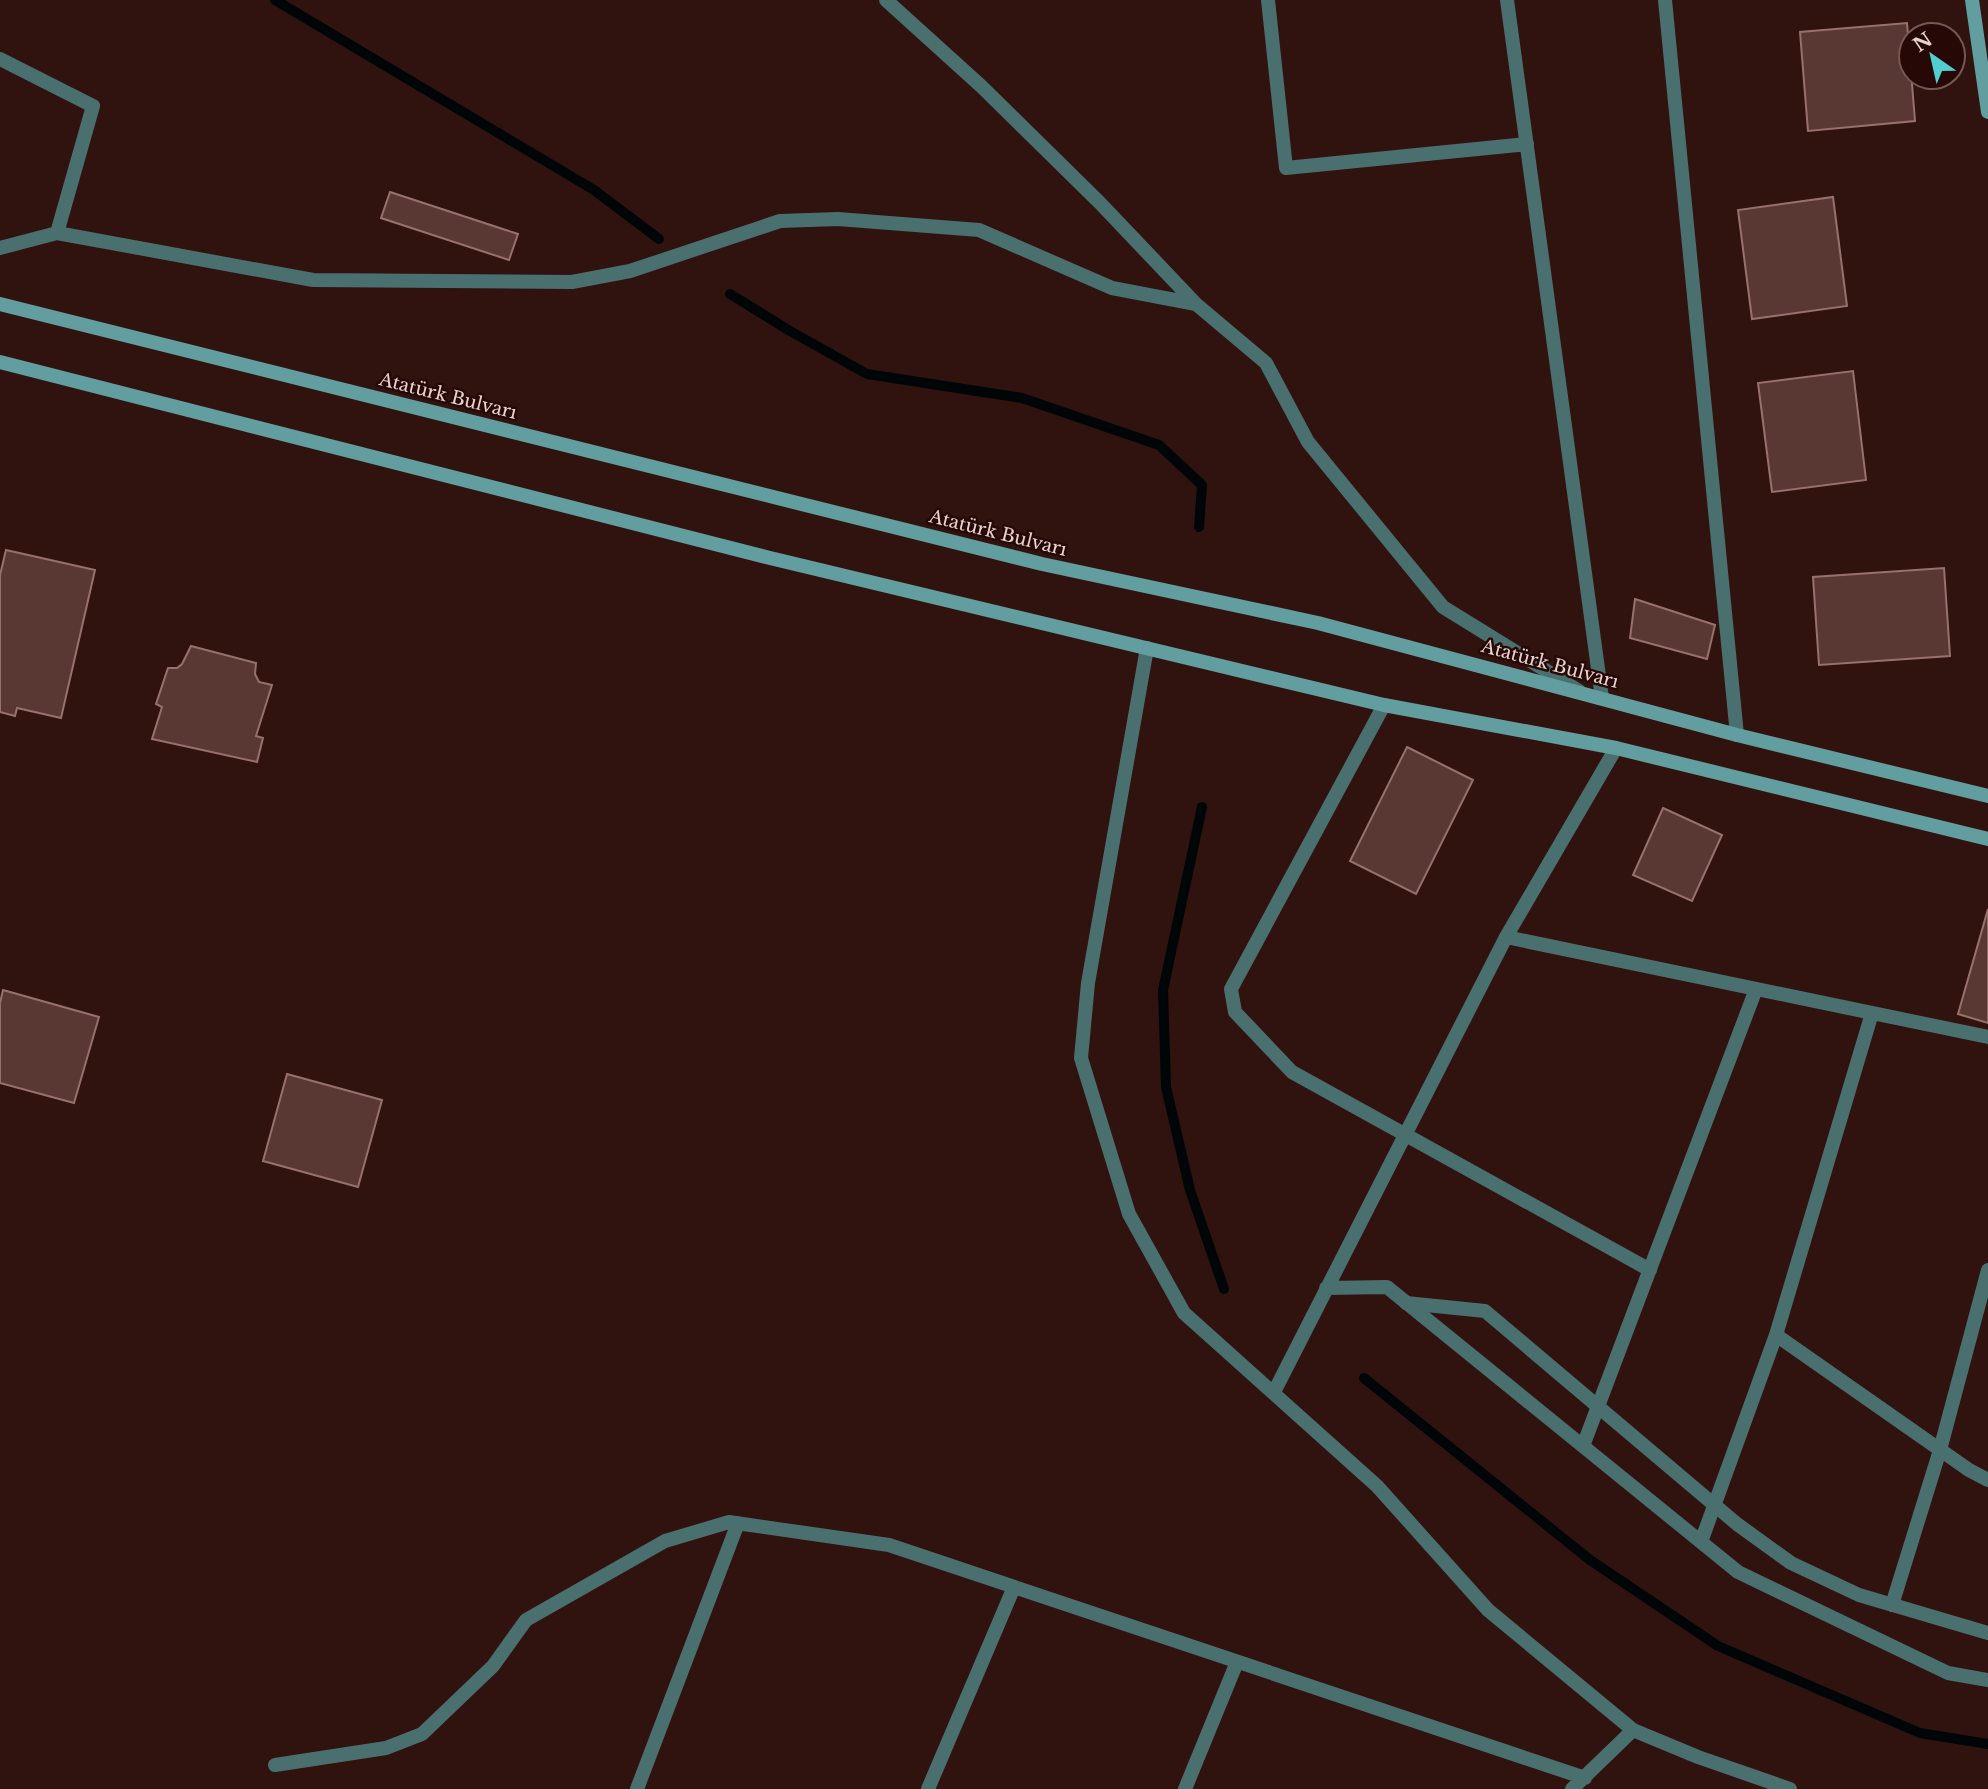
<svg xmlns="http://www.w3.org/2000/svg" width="1988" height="1789" viewBox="0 0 1988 1789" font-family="'Libre Baskerville',serif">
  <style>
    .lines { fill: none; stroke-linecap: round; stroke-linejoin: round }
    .stream { stroke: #000607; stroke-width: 10 }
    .building { fill: #593833; stroke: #97716c; stroke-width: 2 }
    .lane { stroke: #4a6f6f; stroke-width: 14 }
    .street { stroke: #4a6f6f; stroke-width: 14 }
    .secondary { stroke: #629e9f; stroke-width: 14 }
    .labels { text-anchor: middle; stroke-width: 5; stroke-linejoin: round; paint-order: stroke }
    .street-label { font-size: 18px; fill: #e8d2cf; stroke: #260907 }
  </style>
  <rect width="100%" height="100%" fill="#30130f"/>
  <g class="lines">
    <path class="stream" d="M275,0L594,190L659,239
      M730,294L790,331L867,374L1022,398L1159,445L1202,485L1199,527
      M1202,807L1163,990L1166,1087L1190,1190L1224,1289
      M1364,1378L1590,1560L1718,1646L1920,1733L1988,1744"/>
  </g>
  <path class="building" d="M1907,23L1915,121L1808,131L1800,32Z
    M390,192L518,234L509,260L381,218Z
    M1833,197L1847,306L1752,319L1738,210Z
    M1853,371L1866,480L1772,492L1758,383Z
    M6,550L95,570L61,718L17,708L15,716L0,712V575Z
    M1944,568L1950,656L1819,665L1813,577Z
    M1635,599L1715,625L1707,659L1630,638Z
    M191,646L256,663L255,674L259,682L272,685L256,736L263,738L257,762L152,739L162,707L156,704L168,668H177L182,664Z
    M1407,747L1473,780L1416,894L1350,861Z
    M1663,808L1722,835L1692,901L1633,875Z
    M1988,909V1023L1958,1014Z
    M3,990L99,1017L74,1103L0,1083V1003Z
    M287,1074L382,1100L358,1187L263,1161Z"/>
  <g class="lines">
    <path class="lane" d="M1406,1303L1485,1311L1737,1524L1791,1563L1859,1595L1988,1633"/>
    <path class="street" d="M886,0L981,86L1100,203L1196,304L1266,363L1308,442L1443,607L1579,691
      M1268,0L1286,168L1527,144
      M1507,0L1602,698
      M1665,0L1737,735
      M0,59L93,106L57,233
      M0,248L57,233L313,280L572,282L630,271L780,221L838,219L979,230L1112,288L1196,304
      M1147,648L1088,983L1081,1058L1129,1214L1184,1313L1377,1486L1488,1610L1633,1730L1698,1757L1790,1789
      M1384,705L1231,989L1235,1012L1292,1072L1650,1270
      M1506,937L1988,1037
      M1326,1288L1387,1287L1738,1572L1948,1673L1988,1680
      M1776,1335L1969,1470L1988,1480
      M1274,1392L1506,937L1616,748
      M1583,1446L1756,989
      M1701,1542L1776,1335L1872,1013
      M1892,1605L1940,1450L1988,1270
      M275,1765L386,1748L422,1734L493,1666L526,1620L665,1541L729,1522L889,1545L1585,1778
      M637,1789L738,1523
      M928,1789L1014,1587
      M1185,1789L1237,1662
      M1572,1789L1633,1730"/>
    <path class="secondary" d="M1972,0L1988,112
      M0,304L1042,564L1318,623L1737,735L1988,796
      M0,362L770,558L1384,705L1616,748L1988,839"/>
  </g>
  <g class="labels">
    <g class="street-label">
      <text transform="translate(448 396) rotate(14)" y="6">Atatürk Bulvarı</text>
      <text transform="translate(998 533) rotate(14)" y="6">Atatürk Bulvarı</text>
      <text transform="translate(1550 664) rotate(15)" y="6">Atatürk Bulvarı</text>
    </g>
  </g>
  <g transform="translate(1932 56) rotate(326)"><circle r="33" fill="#260907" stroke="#745957" stroke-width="2"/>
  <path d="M0-5L12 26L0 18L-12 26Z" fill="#52cdd0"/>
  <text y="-10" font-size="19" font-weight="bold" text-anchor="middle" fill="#e8d2cf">N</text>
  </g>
</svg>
